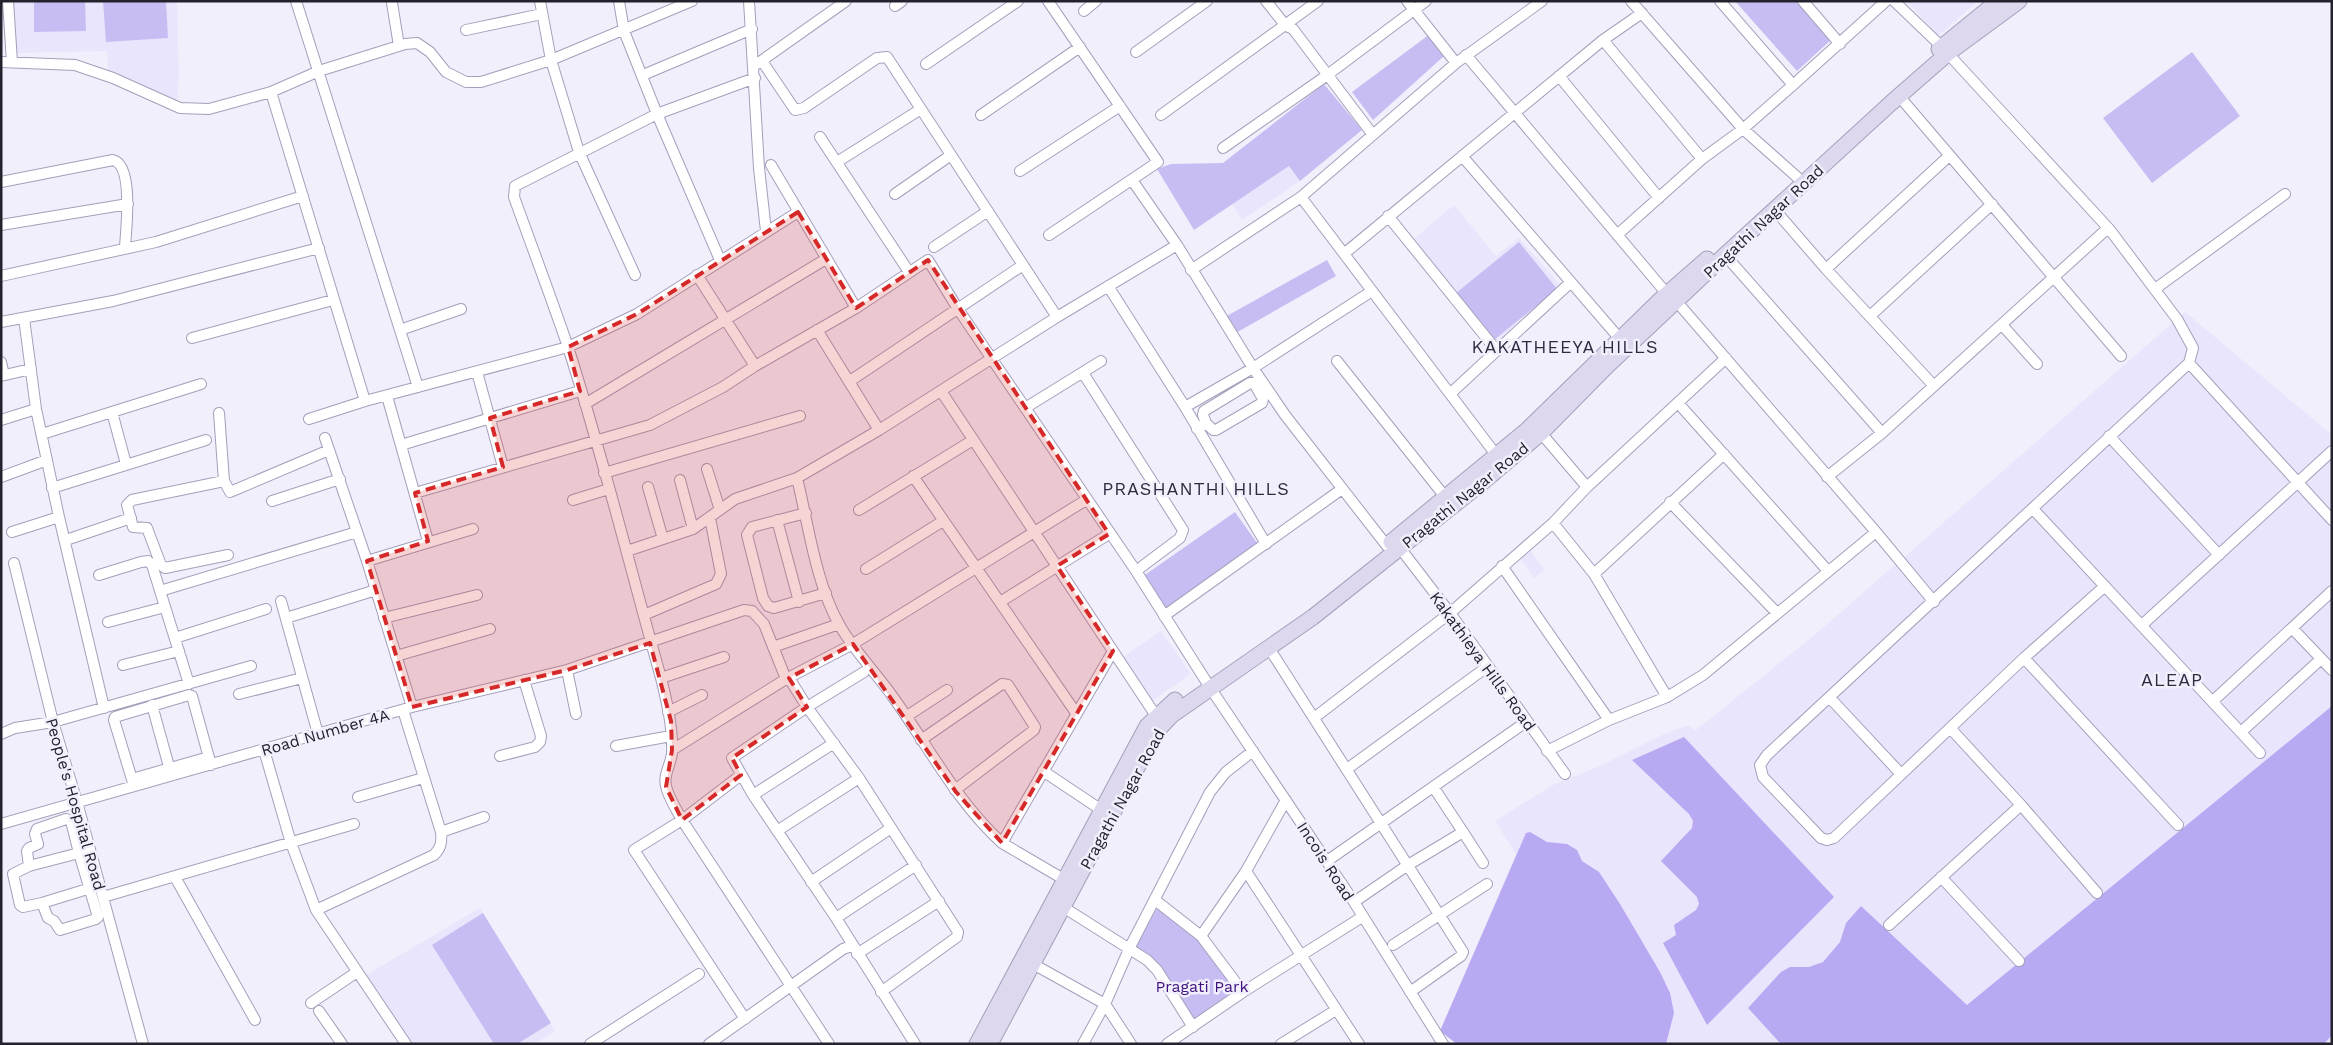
<svg xmlns="http://www.w3.org/2000/svg" width="2333" height="1045" viewBox="0 0 2333 1045" font-family="'Work Sans',sans-serif">
  <style>
    .built { fill: #e9e5fc }
    .green { fill: #c8bdf3 }
    .forest { fill: #b9a9f2 }
    .lines { fill: none; stroke-linecap: round; stroke-linejoin: round }
    .minor-casing { stroke: #a49fbb; stroke-width: 12 }
    .secondary-casing { stroke: #a49fbb; stroke-width: 17 }
    .minor { stroke: #fff; stroke-width: 10 }
    .secondary { stroke: #ded8ee; stroke-width: 15 }
    .marked { fill: #d62828; fill-opacity: 0.2; stroke: #d62828; stroke-width: 4; stroke-dasharray: 10 6; stroke-linejoin: round }
    .labels { text-anchor: middle; stroke-width: 5; stroke-linejoin: round; paint-order: stroke }
    .street-label { font-size: 16px; fill: #24222d; stroke: #f1effb }
    .park-label { font-size: 16px; fill: #3e137d; stroke: #f1effb }
    .neighbourhood-label { font-size: 18px; letter-spacing: 1px; fill: #2f2a40; stroke: #f1effb }
  </style>
  <rect width="100%" height="100%" fill="#f1effb"/>
  <path class="built" d="M12,1H177L179,76L177,103L108,76L107,51L14,53Z
    M1907,1H1978L1938,36Z
    M1289,166L1300,181L1242,220L1232,204Z
    M1454,205L1496,256L1519,238L1563,288L1496,345L1410,242Z
    M2185,312L2332,435V1044H1457L1440,1031L1516,854L1495,821L1553,785L1598,767L1662,735L1689,725L1695,731L1817,633Z
    M1530,550L1544,570L1534,578L1520,557Z
    M1161,631L1191,674L1149,703L1120,659Z
    M480,908L555,1031L534,1044H408L363,977Z"/>
  <path class="green" d="M34,1H85L86,31L34,32Z
    M103,1H166L168,38L106,42Z
    M1735,1H1797L1832,39L1797,71Z
    M1430,34L1444,56L1373,120L1352,92Z
    M2192,52L2240,116L2152,183L2103,118Z
    M1324,84L1362,130L1300,181L1289,166L1194,230L1157,169L1171,164L1223,163Z
    M1519,242L1557,289L1494,340L1456,293Z
    M1327,260L1336,276L1234,334L1225,317Z
    M1235,512L1260,547L1166,612L1142,577Z
    M1158,907L1199,941L1239,991L1194,1021L1134,946Z
    M483,913L551,1023L517,1044H494L432,945Z"/>
  <path class="forest" d="M2332,706V1035L2324,1044H1781L1748,1008L1781,972L1790,967H1809L1823,962L1840,942L1846,923L1861,906L1967,1005Z
    M1684,737L1834,897L1707,1025L1663,943L1676,935L1674,925L1696,910L1699,904L1697,897L1661,861L1692,828L1693,821L1689,814L1632,760Z
    M1530,832L1547,842L1567,844L1577,850L1582,861L1599,872L1620,904L1660,972L1670,993L1674,1013L1666,1044H1457L1440,1031L1526,833Z"/>
  <g class="lines">
    <g class="minor-casing">
      <path id="minor" d="M8,1L12,62
        M296,1L418,387
        M540,1L551,60L579,152L635,275
        M619,1L624,31L657,114L720,260
        M749,1L759,168L766,231
        M1048,1L1158,162L1049,235
        M1266,1L1286,26L1293,29L1373,135
        M1407,1L1456,63
        M1631,1L1743,129L1797,177
        M1720,1L1793,85
        M1803,1L1840,44
        M1894,1L1941,46L2110,230L2177,319L2193,348L2189,363L1767,755L1760,765L1763,777L1821,838L1827,840L1834,838L2024,658L2105,586
        M392,3L399,46
        M895,6L902,1
        M1084,11L1096,1
        M466,30L542,14
        M1603,40L1702,159
        M1136,52L1207,1
        M1466,55L1667,294
        M762,61L795,110L804,108L877,58L887,57L1057,317
        M1,62L75,65L113,78L180,108L209,109L271,92L319,71L405,44L417,43L430,52L446,72L466,82H481L551,60L692,1
        M757,64L846,1
        M926,64L1018,1
        M643,75L752,29
        M1559,76L1659,198
        M755,78L657,114L515,186L514,197C532,247 551,297 568,347C603,456 630,568 661,678C667,702 673,728 672,753C671,764 663,775 666,786C668,797 677,810 682,820L829,1044
        M271,92L365,401
        M1899,96L2121,356
        M981,115L1080,47
        M1161,115L1318,1
        M820,137L909,272
        M1223,148L1326,76L1426,1
        M1462,156L1620,339
        M837,162L921,109
        M771,165L856,308
        M1020,171L1120,106
        M1132,180L1177,245L1253,368L1285,415L1387,546
        M1,182L113,160C134,165 126,230 125,247
        M895,194L951,155
        M1301,197L1497,456
        M1774,209L1826,269L1934,386
        M1388,216L1497,351
        M1,225L128,204
        M1617,235L1702,159L1743,129L1793,85L1886,1
        M934,247L988,211
        M1345,253L1603,40L1642,13
        M1725,255L1882,433
        M1826,269L1949,156
        M1191,270L1301,197L1456,63L1542,1
        M697,275L755,366
        M1,276L156,242L303,196
        M1108,286L1185,407L1266,544
        M2155,289L2285,194
        M1677,302L1876,532L1934,602
        M1870,316L1992,204
        M24,318L36,409L59,517L104,708
        M1,322L113,301L319,248
        M2003,326L2037,364
        M400,330L461,309
        M817,330L879,430
        M192,338L333,300
        M1337,361L1446,498
        M1,362L4,375
        M2189,363L2332,520
        M477,372L503,467
        M1083,373L1183,530L1180,538L1136,571
        M1,376L31,369
        M850,381L1023,265
        M941,391L1156,716
        M1451,393L1571,282
        M387,396L428,541
        M1678,403L1828,571
        M585,404L826,259
        M1185,407L1253,368L1372,291
        M1025,408L1101,361
        M112,412L126,464
        M219,413L224,481L230,492L329,450
        M309,419L365,401L568,347L637,314L798,212
        M1,420L36,409
        M1206,423L1203,415L1204,411L1250,383H1254L1259,392
        M1197,429L1206,423L1213,430H1216L1262,403L1263,399L1259,392L1266,387
        M1541,433L1587,487
        M42,434L201,384
        M2109,436L2219,555
        M325,438L367,561L412,707
        M401,445L580,391
        M707,469L720,510
        M604,473L800,416
        M913,476L1076,713
        M1,477L47,460
        M1827,477L1882,433L2108,228
        M797,478C808,523 816,584 839,624C851,647 877,674 893,697C929,747 956,801 1002,843
        M680,480L693,529
        M224,481L132,500L127,505L133,527L147,528L161,565L165,568L228,555
        M648,487L663,539
        M52,488L206,440
        M415,493L650,425L723,387L755,366L856,308L928,260L958,309L1136,571L1211,689L1354,902L1443,1044
        M573,500L609,489
        M272,501L340,479
        M1670,502L1777,613
        M2033,509L2260,753
        M859,510L973,440
        M806,513L752,527L747,535L763,598L768,606L774,608L826,593
        M777,520L799,602
        M1553,523L1594,574L1667,697
        M12,532L59,517
        M66,540L131,518
        M1400,548L1450,613L1565,774
        M627,551L693,529L735,499L797,478L879,430L1057,317L1177,245
        M367,561L473,529
        M14,563L53,722L77,802L143,1044
        M1502,566L1609,720
        M866,569L943,521
        M1594,574L1724,454
        M99,575L141,562L148,561L152,565L189,684
        M160,591L357,532
        M281,601L318,734
        M1000,602L1109,534
        M644,615L716,584L721,574L710,518
        M1164,616L1342,489
        M286,618L376,590
        M384,618L477,595
        M108,622L165,607
        M2142,625L2332,451
        M2292,628L2332,670
        M175,638L266,609
        M773,647L839,624
        M1269,648L1463,952L1461,956L1410,992
        M396,656L490,629
        M2024,658L2178,825
        M123,665L179,651
        M567,670L576,714
        M864,672L807,707L732,758L753,795L836,918L915,1044
        M661,678L724,657
        M789,678L807,707L859,778L958,932L957,937L881,992
        M239,694L302,678
        M1830,698L1901,774
        M2213,701L2332,591
        M152,705L171,774
        M668,712L702,695
        M907,716L947,690
        M1314,718L1450,613L1553,523L1587,487L1726,358
        M1951,729L2021,805L2097,893
        M2241,732L2321,659
        M1,734L15,728L53,722L251,666
        M921,740L1002,684L1008,685L1035,727L1034,730L955,790
        M616,746L671,736
        M264,750L291,843L316,910L406,1044
        M672,750L786,679L853,644L1086,500
        M1547,751L1609,720L1667,697L1703,675L1876,532
        M500,756L535,747L540,742L541,736L524,680
        M1347,769L1487,667
        M1043,771L1103,811
        M741,775L682,820L634,850L745,1019
        M132,779L209,757
        M134,786L114,720L115,717L189,695L192,696L211,765
        M1434,788L1463,832
        M753,795L834,743
        M358,797L423,778
        M1,824L412,707L567,670L744,610L752,611L764,624L786,679
        M777,831L859,778
        M441,832L484,817
        M1327,861L1526,722
        M29,866L79,853L98,917L96,919L60,930L54,921L48,918L42,903L23,907L20,905L13,874L29,866L27,851L29,848L38,844L35,834L37,829L66,819L71,821L79,853L90,849
        M1246,871L1359,1044
        M175,877L255,1020
        M1941,877L2019,961
        M1065,880L1002,843L1113,651
        M811,882L891,828
        M103,897L354,824
        M1155,900L1201,936L1243,992
        M1354,902L1408,865L1463,832L1483,863
        M42,903L94,887
        M1063,907L1147,960L1157,970L1193,1027
        M316,910L434,855C441,848 442,842 441,832L403,710
        M836,918L916,865
        M1889,925L2021,805
        M1201,936L1246,871L1286,800
        M1393,945L1487,884
        M857,954L939,901
        M1033,964L1105,1004L1131,1044
        M311,1003L357,972
        M319,1011L342,1044
        M590,1044L699,974
        M709,1044L843,949L852,946
        M1083,1044L1105,1004L1130,947L1210,792L1226,772L1253,751
        M1167,1044L1243,992L1362,917
        M1281,1044L1336,1010"/>
    </g>
    <g class="secondary-casing">
      <path id="secondary" d="M1939,49L1998,1
        M1391,542L1527,430L1658,302L1707,259
        M977,1044L1147,726L1175,700
        M990,1044L1148,747L1158,730L1172,715L1313,617L1484,481L1541,433L1607,366L1725,255L1891,103L1947,54L2019,1"/>
    </g>
    <use href="#minor" class="minor"/>
    <use href="#secondary" class="secondary"/>
  </g>
  <path class="marked" d="M798,212L856,308L928,260L1109,534L1057,566L1113,651L1002,843L956,792L853,644L789,678L807,707L732,758L741,775L682,820L666,787L672,750L671,721L650,643L567,670L412,707L367,561L428,541L415,493L503,467L490,418L580,391L568,347L637,314Z"/>
  <g class="labels">
    <g class="street-label">
      <text transform="translate(1763 221) rotate(-43)" y="6">Pragathi Nagar Road</text>
      <text transform="translate(1465 495) rotate(-39)" y="6">Pragathi Nagar Road</text>
      <text transform="translate(1483 661) rotate(54)" y="6">Kakathieya Hills Road</text>
      <text transform="translate(325 732) rotate(-16)" y="6">Road Number 4A</text>
      <text transform="translate(1122 799) rotate(-61)" y="6">Pragathi Nagar Road</text>
      <text transform="translate(76 804) rotate(74)" y="6">People's Hospital Road</text>
      <text transform="translate(1326 861) rotate(57)" y="6">Incois Road</text>
    </g>
    <g class="park-label">
      <text x="1202" y="992">Pragati Park</text>
    </g>
    <g class="neighbourhood-label">
      <text x="1565" y="353">KAKATHEEYA HILLS</text>
      <text x="1196" y="495">PRASHANTHI HILLS</text>
      <text x="2172" y="686">ALEAP</text>
    </g>
  </g>
  <rect width="2333" height="1045" fill="none" stroke="#24222d" stroke-width="5"/>
</svg>
